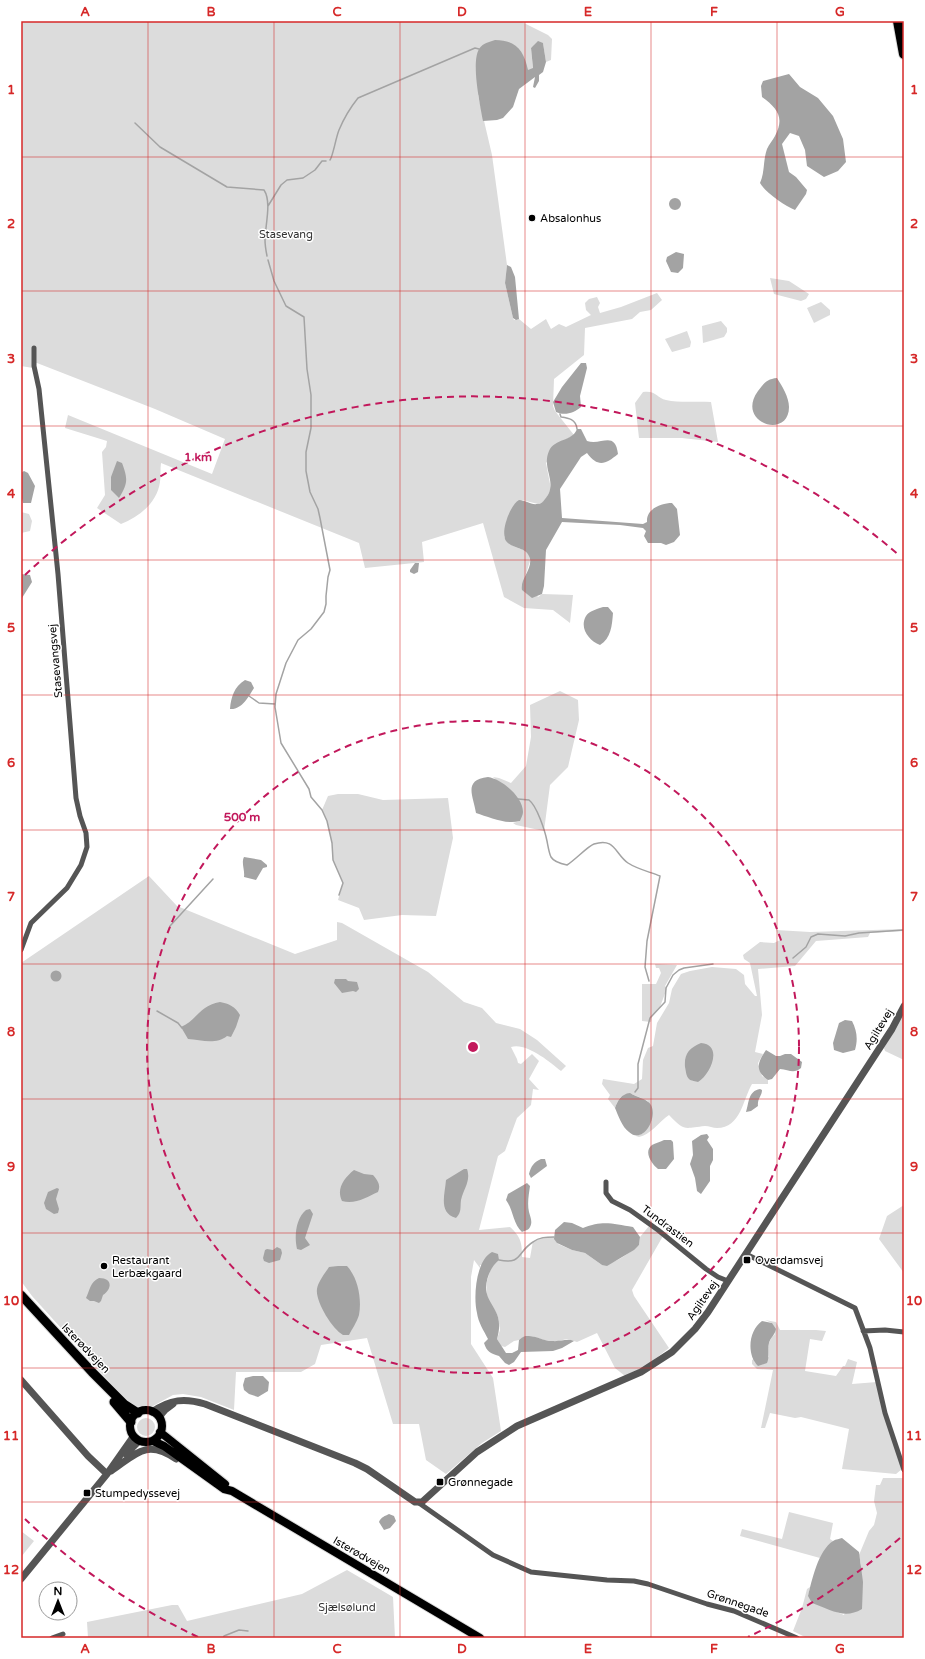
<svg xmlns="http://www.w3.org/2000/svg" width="925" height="1659" viewBox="0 0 925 1659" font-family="'Varela Round',sans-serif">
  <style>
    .green { fill: #dcdcdc }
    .water { fill: #a3a3a3 }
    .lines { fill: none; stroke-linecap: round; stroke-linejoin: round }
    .stream { stroke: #a3a3a3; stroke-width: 1.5 }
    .primary-casing { stroke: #dbdbdb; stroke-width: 10 }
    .trunk-casing { stroke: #dbdbdb; stroke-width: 11 }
    .motorway-casing { stroke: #dbdbdb; stroke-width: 12 }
    .minor { stroke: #555; stroke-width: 5 }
    .tertiary { stroke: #555; stroke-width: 7 }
    .primary { stroke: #000; stroke-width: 8 }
    .trunk { stroke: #000; stroke-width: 9 }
    .motorway { stroke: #000; stroke-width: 10 }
    .grid { fill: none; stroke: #d62828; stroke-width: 1; stroke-opacity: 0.55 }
    .ring { fill: none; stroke: #c2185b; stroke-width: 2; stroke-dasharray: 7 5 }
    .poi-dot { fill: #000; stroke: #fff; stroke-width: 1.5 }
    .labels { text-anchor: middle; stroke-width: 3; stroke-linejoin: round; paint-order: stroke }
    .poi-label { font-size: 11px; fill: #000; stroke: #fff; text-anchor: start }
    .park-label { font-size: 11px; fill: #333; stroke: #fff }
    .street-label { font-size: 11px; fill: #000; stroke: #fff }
    .centre { fill: #c2185b; stroke: #fff; stroke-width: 2 }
    .ring-label { font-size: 12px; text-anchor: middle; font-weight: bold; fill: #c2185b; stroke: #fff; stroke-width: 3; stroke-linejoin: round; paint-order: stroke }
    .neatline { fill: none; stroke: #d62828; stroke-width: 1.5 }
    .grid-label { font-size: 13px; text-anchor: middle; font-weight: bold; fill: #d62828 }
  </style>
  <rect width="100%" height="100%" fill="#fff"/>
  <path class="green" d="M21,21H520L548,35L552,39L551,60L546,62L543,43L531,48L533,69L478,95L492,155L507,265L505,283L513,318L514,320L519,319L531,329L546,319L551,329L559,324L566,327L591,315L586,310L585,303L589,299L597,297L600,303L598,307L600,313L621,307L657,293L662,300L651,310L640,312L632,319L585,328L584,355L554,379L553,406L555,411L574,435L567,439L546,463L551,489L547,497L542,503L538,504L522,500L507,519L504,537L513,546L524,550L529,554L530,561L525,577L538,597L542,594L573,595L570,623L553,610L524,608L504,597L483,523L422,542L424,562L365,568L359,543L161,463C160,469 161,476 160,482C157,503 139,517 121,524L97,508L105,495L102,452L106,447L107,441L65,428L68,415L212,474L225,439L155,409L37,363L32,362L33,368L21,366Z
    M770,278L789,281L809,294L806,299L801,301L774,294Z
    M821,302L830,310V315L814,323L807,308Z
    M721,321L727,328V332L724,337L703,343L702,326Z
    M687,331L691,342L690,347L672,352L665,339Z
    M643,392C656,390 657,398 666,400C679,403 697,401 711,402L718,442L682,438H639L635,403Z
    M21,512L29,514L32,521L30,531L21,533Z
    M560,691L578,700L579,720L568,767L550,785L544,831L516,825L513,823L520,821L495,779L493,777L499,778L511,783L526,766L531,737L530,705Z
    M338,794H358L383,800L448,798L453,838L436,916L402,915L364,920L359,908L338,900L343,883L333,860L332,843L327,821L322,810L328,796Z
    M149,876L177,906L295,954L337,940V922L342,923L428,972L464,1002L482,1008L496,1023L520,1029L537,1040L566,1066L561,1071C550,1062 526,1042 511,1047L517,1059L518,1063L521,1064L532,1054L539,1061L529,1079L539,1090L533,1089L531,1105L517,1118L505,1151L498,1156L479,1230L510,1227C521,1237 522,1243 522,1257L530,1258L533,1241L543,1237H554L558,1244L572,1250L585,1253L602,1265C616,1263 628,1254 639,1245L640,1237L649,1226L663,1236L632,1290L634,1296L669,1348L646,1366L625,1376L615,1368L597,1333L577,1342L567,1339L554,1342L544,1340L532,1336H525L519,1340L514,1341L505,1347L501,1346L497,1339L500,1330L498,1317L487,1295V1281L492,1265H480V1268L474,1260L471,1277V1344L493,1378L501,1431L482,1443L446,1474L426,1460L419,1424H393L367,1338L321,1345L315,1364L301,1372H236L234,1410L201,1397L183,1394L173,1395L153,1406H134L115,1388L32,1296L21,1281V963Z
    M904,929V931L870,933L868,937L816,941L795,966L758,969L762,1015L755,1052L763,1054L758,1063L762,1076L768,1080V1084H752C743,1099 741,1128 717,1128C713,1128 709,1126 705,1126C684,1128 685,1132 669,1115C659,1122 650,1135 639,1137L636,1136L643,1133L648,1101C632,1094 622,1087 615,1108L608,1099L610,1095L602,1084L603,1079L634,1084L642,1079L643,1060L648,1048L653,1046L657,1023L669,1003L672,989L681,974L690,971L712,967L736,969L744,975L745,984L755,996H757L750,963L744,959L743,955L760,942L774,943L780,940L776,930L810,932Z
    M655,964L677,965L665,986L667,988L660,1007L652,1017L651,1022L642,1021V984H656L661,973L659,968H656Z
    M904,1013V1060L885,1051L884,1048Z
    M904,1205V1273L879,1239L887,1216Z
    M765,1320L776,1322L780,1330H816L826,1331L822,1341L810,1339L805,1371L836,1376L843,1366H845L848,1359L857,1362L852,1384L877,1382L902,1469L896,1474L842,1469L849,1429L801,1417L795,1418L770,1413L765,1428H761L773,1370L757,1369L752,1364V1360L754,1359L755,1363L769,1357C767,1348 768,1341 775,1334L772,1323Z
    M137 1427a9 9 0 1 1 18 0a9 9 0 1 1-18 0Z
    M883,1478H904V1632L902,1638H807L793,1631L802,1608L807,1589L810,1587L808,1596L830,1609L844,1615L861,1564L859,1555L869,1531L874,1525L877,1513L874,1501L876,1485H880Z
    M789,1512L833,1523L830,1539L833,1541L820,1558L740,1536L742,1529L782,1539Z
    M21,1531L34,1541L21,1557Z
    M347,1570L393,1597L395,1638H88L87,1622L172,1605H178L187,1621L302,1594Z"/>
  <path class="water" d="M495,40C516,40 524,51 528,70L533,68L531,48L538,41L543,43L546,62L543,72L539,75V81L535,88L533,87L535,77L519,89L513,107L503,118L497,120L483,121C480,104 471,63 479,49C483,43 489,42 495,40Z
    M789,74L800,87L818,98L833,116L843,139L846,162L838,171L824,177L807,166L805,150L799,136L790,133L782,144L789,172L796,177L807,190L806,194L795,210C785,206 765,192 760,183C765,172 763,160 767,149C769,144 773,140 775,136C785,117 777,108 762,97L761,86L763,81Z
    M669 204a6 6 0 1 1 12 0a6 6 0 1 1-12 0Z
    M676,252L684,254L683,268L678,273L671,272L666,261L667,257Z
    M507,265L511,267L515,277L519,319L516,320L513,318L505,283Z
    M581,363H586L587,368L580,396L581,407C574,413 565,416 556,412L553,402L562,387Z
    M777,378C782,386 789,397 789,407C789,440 735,423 758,391C764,383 767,379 777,378Z
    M577,429H581L587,441C601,446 615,430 618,454C606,464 598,468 587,453L581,457L560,489L562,518L643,524L647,522C646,509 661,503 672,503L677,509L680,535L674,542L666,545L661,543H648L644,536L646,531L643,528L620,525L562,522L546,550L544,586L542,594L532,598L522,590C520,579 532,570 530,559C527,546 513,550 506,541C500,532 510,505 519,500C525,500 531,505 537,504C541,504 543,502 545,499C559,483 541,469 549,451C555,438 572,442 577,429Z
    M117,461L122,463C128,479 128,483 119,498L111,490V477Z
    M24,471L28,473L35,486L31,503H23L21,494V473Z
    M415,563H419L418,572L414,574L410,572V570Z
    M21,574L30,575L32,582L22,598L21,597Z
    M603,607H608L613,613C612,626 611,638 600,645C589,641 579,628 586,616C589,611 597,609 603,607Z
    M245,680L251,682L254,688C249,696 242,710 230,709C231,697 234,687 245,680Z
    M488,777C502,779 523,797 523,812C523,815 521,818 520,821C506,825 489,817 476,813C473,795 463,780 488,777Z
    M244,857L261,860L267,865V867L263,868L256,880L244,877C245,870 241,863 244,857Z
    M50.5 976a5.5 5.5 0 1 1 11 0a5.5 5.5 0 1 1-11 0Z
    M335,979H346L348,981L357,982L359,989L356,992L353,991L342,993L334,983Z
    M220,1002C229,1004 235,1006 240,1015L236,1027L231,1037L227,1036C216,1045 201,1040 188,1039L181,1027C196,1021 200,1005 220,1002Z
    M845,1020L852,1021C857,1031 858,1039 855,1050L843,1053L834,1050L833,1043L839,1023Z
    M701,1043C724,1045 710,1075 698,1082C696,1081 691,1081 689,1079C686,1076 686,1071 685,1067C684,1054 689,1048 701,1043Z
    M766,1050L776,1056H780L785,1054H791L802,1062L801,1068C794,1074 789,1070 780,1069L772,1079L768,1080C754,1070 758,1062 766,1050Z
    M760,1089L762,1090C762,1096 757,1099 758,1106L751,1111L746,1112C749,1103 748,1091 760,1089Z
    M630,1093C636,1097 648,1099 651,1105C658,1118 643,1145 629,1132C622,1127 618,1115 615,1108C618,1100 621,1094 630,1093Z
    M707,1134L709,1137L707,1140L713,1149V1160L710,1166V1181L701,1194L697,1191L695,1178L690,1164L693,1155L692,1141L701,1135Z
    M664,1140H671L673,1142L674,1159L666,1169H658C652,1164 643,1152 652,1145C655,1143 661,1142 664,1140Z
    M541,1159H545L547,1166L531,1178L529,1174C531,1166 534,1162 541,1159Z
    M464,1169H467C471,1181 464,1188 461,1200C460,1207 462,1212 456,1218C438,1213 445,1194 446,1180Z
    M354,1170L364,1174L373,1175C378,1181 381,1185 378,1192C367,1197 355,1205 342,1201C336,1189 344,1178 354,1170Z
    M527,1183L530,1186C529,1194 527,1203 529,1212C530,1216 533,1222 530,1227C529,1230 524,1231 522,1232C513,1224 513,1209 506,1200L508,1194Z
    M57,1188L59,1189L56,1199L59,1209L58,1213L54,1214L46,1209L44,1203L48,1192Z
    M310,1209L313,1214L305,1238L310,1245L301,1250L297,1249C294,1236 296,1218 306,1210Z
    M564,1222L572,1223L583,1228C603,1220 613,1224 633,1227L640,1237L639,1245L634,1250L607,1266L602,1265L585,1253L572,1250L557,1243L554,1239L555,1230Z
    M277,1247L281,1249L282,1253L280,1260L269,1263L264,1261L263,1258L265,1250L267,1249L273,1250Z
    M492,1252L498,1254L499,1260C489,1268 483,1285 488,1297C491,1304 496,1310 498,1317C500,1325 499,1332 497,1339L506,1353H512L518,1350L519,1340C522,1338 523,1336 527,1336C535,1335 543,1341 552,1341C560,1342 567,1338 574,1341L562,1348L553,1351L521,1352L514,1362L509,1365L505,1363L499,1356C490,1353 487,1352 484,1343L488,1339C484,1331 478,1322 477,1313C473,1297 476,1260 492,1252Z
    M338,1266H347C358,1278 362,1299 359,1315C357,1322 352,1329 349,1335C348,1335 343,1335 343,1335C332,1329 315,1301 317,1289C318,1282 325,1273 329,1267Z
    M99,1278C113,1278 112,1289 103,1295L101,1301L99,1303L94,1301H90L86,1298C90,1290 90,1282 99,1278Z
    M762,1321L772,1323L776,1329C775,1335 770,1338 769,1343C767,1350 770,1356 767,1363L758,1366C746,1354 749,1330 762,1321Z
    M253,1376H263L269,1382L268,1391L258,1397L249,1394L244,1390L243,1385L245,1378Z
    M389,1514L394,1516L396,1521L390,1528L384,1530L379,1522C381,1517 385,1516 389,1514Z
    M842,1538L859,1552L863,1582L862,1609C844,1620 830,1609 812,1603L808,1596C812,1580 818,1551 833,1541C836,1539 840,1539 842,1538Z"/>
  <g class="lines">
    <path class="stream" d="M135,123L160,147L227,187L264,190C272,202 265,226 265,240C265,245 266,251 267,256
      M330,160C333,156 336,137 339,130C344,118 350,108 358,98L475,48L479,49
      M268,206L281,185L287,180L303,178L315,170L322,161H326
      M268,260L274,281L286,306L304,317L307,369L311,395V428L306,452V471L310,492L318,509L320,518L330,570L328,577L326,596V604L324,612L311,629L298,640L286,663L276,694L275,707L281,743L309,789L311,797L322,810L327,821L332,843L333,860L343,883L339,895
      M560,414L561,417C568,418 576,419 577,429
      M249,696L259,703L275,704
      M518,799L529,800C537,806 545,831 547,841C548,846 549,853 551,857C554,862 562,864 567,865C575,860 588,846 594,844C615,837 615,854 628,863C637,869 650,872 660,876L647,941L645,967L649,981
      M170,926L213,879
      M793,958L806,947L811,937L818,934L845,936L859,933L904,930
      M157,1011L178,1023L182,1028
      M635,1092L638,1088V1064L650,1018L665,1002L666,988L673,975L679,970L684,968L713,964
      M499,1260C522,1265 517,1252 533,1242C539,1237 547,1237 554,1237
      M223,1638L224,1636L239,1630L248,1631"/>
    <g class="primary-casing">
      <path id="primary" d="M130 1426a16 16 0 1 1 32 0a16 16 0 1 1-32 0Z
        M160,1432L225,1484
        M153,1441L164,1446L224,1489L232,1491L480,1638"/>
    </g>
    <g class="trunk-casing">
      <path id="trunk" d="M21,1295L92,1372L124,1404L138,1413
        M114,1402L131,1422"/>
    </g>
    <g class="motorway-casing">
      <path id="motorway" d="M898,21L904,54"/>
    </g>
    <path class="minor" d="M21,950L31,923L67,888L81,865L87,847L86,833L80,816L76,798L58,574L39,389L34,366V348
      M606,1182V1193L612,1201L630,1210L658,1230L706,1269L718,1277L728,1281
      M746,1254L855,1308L870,1348L885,1413L904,1470
      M863,1331L885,1330L904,1332
      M419,1503L493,1555L531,1572L607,1580L634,1581L648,1584L707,1604L734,1611L797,1638
      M52,1638L63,1634"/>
    <path class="tertiary" d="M21,1380L88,1456L107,1474
      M152,1412C170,1399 185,1398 205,1404L355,1463L367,1469L415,1502H422L477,1452L517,1426L641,1372L672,1352L695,1329L708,1312L892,1029L904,1006
      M159,1417L165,1410L173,1404
      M126,1454L139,1441
      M111,1471C135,1455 146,1438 176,1459
      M21,1579L107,1474L133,1437"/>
    <use href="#primary" class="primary"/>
    <use href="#trunk" class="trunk"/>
    <use href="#motorway" class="motorway"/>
  </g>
  <path class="grid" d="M148,21V1638M274,21V1638M400,21V1638M525,21V1638M651,21V1638M777,21V1638M21,157H904M21,291H904M21,426H904M21,560H904M21,695H904M21,830H904M21,964H904M21,1099H904M21,1233H904M21,1368H904M21,1502H904"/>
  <g class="ring">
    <circle cx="473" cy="1047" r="326"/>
    <path d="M900 1538A651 651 0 0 1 748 1637M198 1637A651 651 0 0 1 25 1519M25 575A651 651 0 0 1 900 556"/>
  </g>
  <g class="poi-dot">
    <circle cx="532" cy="218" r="4"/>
    <rect x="743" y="1256" width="8" height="8" rx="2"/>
    <circle cx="104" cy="1266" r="4"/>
    <rect x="436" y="1478" width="8" height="8" rx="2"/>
    <rect x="83" y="1489" width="8" height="8" rx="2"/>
  </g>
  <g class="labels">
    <g class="poi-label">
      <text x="540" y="222">Absalonhus</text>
      <text x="112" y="1264">Restaurant<tspan x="112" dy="13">Lerbækgaard</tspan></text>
      <text x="755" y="1264">Overdamsvej</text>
      <text x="448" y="1486">Grønnegade</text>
      <text x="95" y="1497">Stumpedyssevej</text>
    </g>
    <g class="park-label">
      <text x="286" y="238">Stasevang</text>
      <text x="347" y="1611">Sjælsølund</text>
    </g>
    <g class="street-label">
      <text transform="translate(55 661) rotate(-95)" y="4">Stasevangsvej</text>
      <text transform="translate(878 1029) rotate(-59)" y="4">Agiltevej</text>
      <text transform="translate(668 1226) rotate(37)" y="4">Tundrastien</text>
      <text transform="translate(702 1300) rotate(-55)" y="4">Agiltevej</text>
      <text transform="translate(86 1348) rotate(46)" y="4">Isterødvejen</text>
      <text transform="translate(362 1555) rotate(30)" y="4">Isterødvejen</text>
      <text transform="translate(738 1603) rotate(19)" y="4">Grønnegade</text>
    </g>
  </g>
  <circle cx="473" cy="1047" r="6" class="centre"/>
  <g class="ring-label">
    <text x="198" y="461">1 km</text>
    <text x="242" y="821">500 m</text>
  </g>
  <rect width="925" height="1659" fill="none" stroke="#ffffff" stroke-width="44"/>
  <g transform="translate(58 1601)"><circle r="19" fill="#ffffff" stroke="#999999"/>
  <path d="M0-3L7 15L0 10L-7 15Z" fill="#000000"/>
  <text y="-6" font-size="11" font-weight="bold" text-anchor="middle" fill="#000000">N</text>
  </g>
  <rect x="22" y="22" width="881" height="1615" class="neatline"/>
  <g class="grid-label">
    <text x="85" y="16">A</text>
    <text x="211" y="16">B</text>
    <text x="337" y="16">C</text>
    <text x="462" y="16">D</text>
    <text x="588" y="16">E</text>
    <text x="714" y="16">F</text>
    <text x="840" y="16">G</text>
    <text x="11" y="94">1</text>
    <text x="914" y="94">1</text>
    <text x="11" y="228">2</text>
    <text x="914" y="228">2</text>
    <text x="11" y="363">3</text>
    <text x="914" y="363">3</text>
    <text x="11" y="498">4</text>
    <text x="914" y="498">4</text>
    <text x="11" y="632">5</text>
    <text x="914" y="632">5</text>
    <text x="11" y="767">6</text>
    <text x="914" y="767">6</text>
    <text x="11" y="901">7</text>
    <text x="914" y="901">7</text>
    <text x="11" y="1036">8</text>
    <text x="914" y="1036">8</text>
    <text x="11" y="1171">9</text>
    <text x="914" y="1171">9</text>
    <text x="11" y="1305">10</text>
    <text x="914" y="1305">10</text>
    <text x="11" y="1440">11</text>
    <text x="914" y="1440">11</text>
    <text x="11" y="1574">12</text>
    <text x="914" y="1574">12</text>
    <text x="85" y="1653">A</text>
    <text x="211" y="1653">B</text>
    <text x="337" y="1653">C</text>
    <text x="462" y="1653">D</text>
    <text x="588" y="1653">E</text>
    <text x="714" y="1653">F</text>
    <text x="840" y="1653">G</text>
  </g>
</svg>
